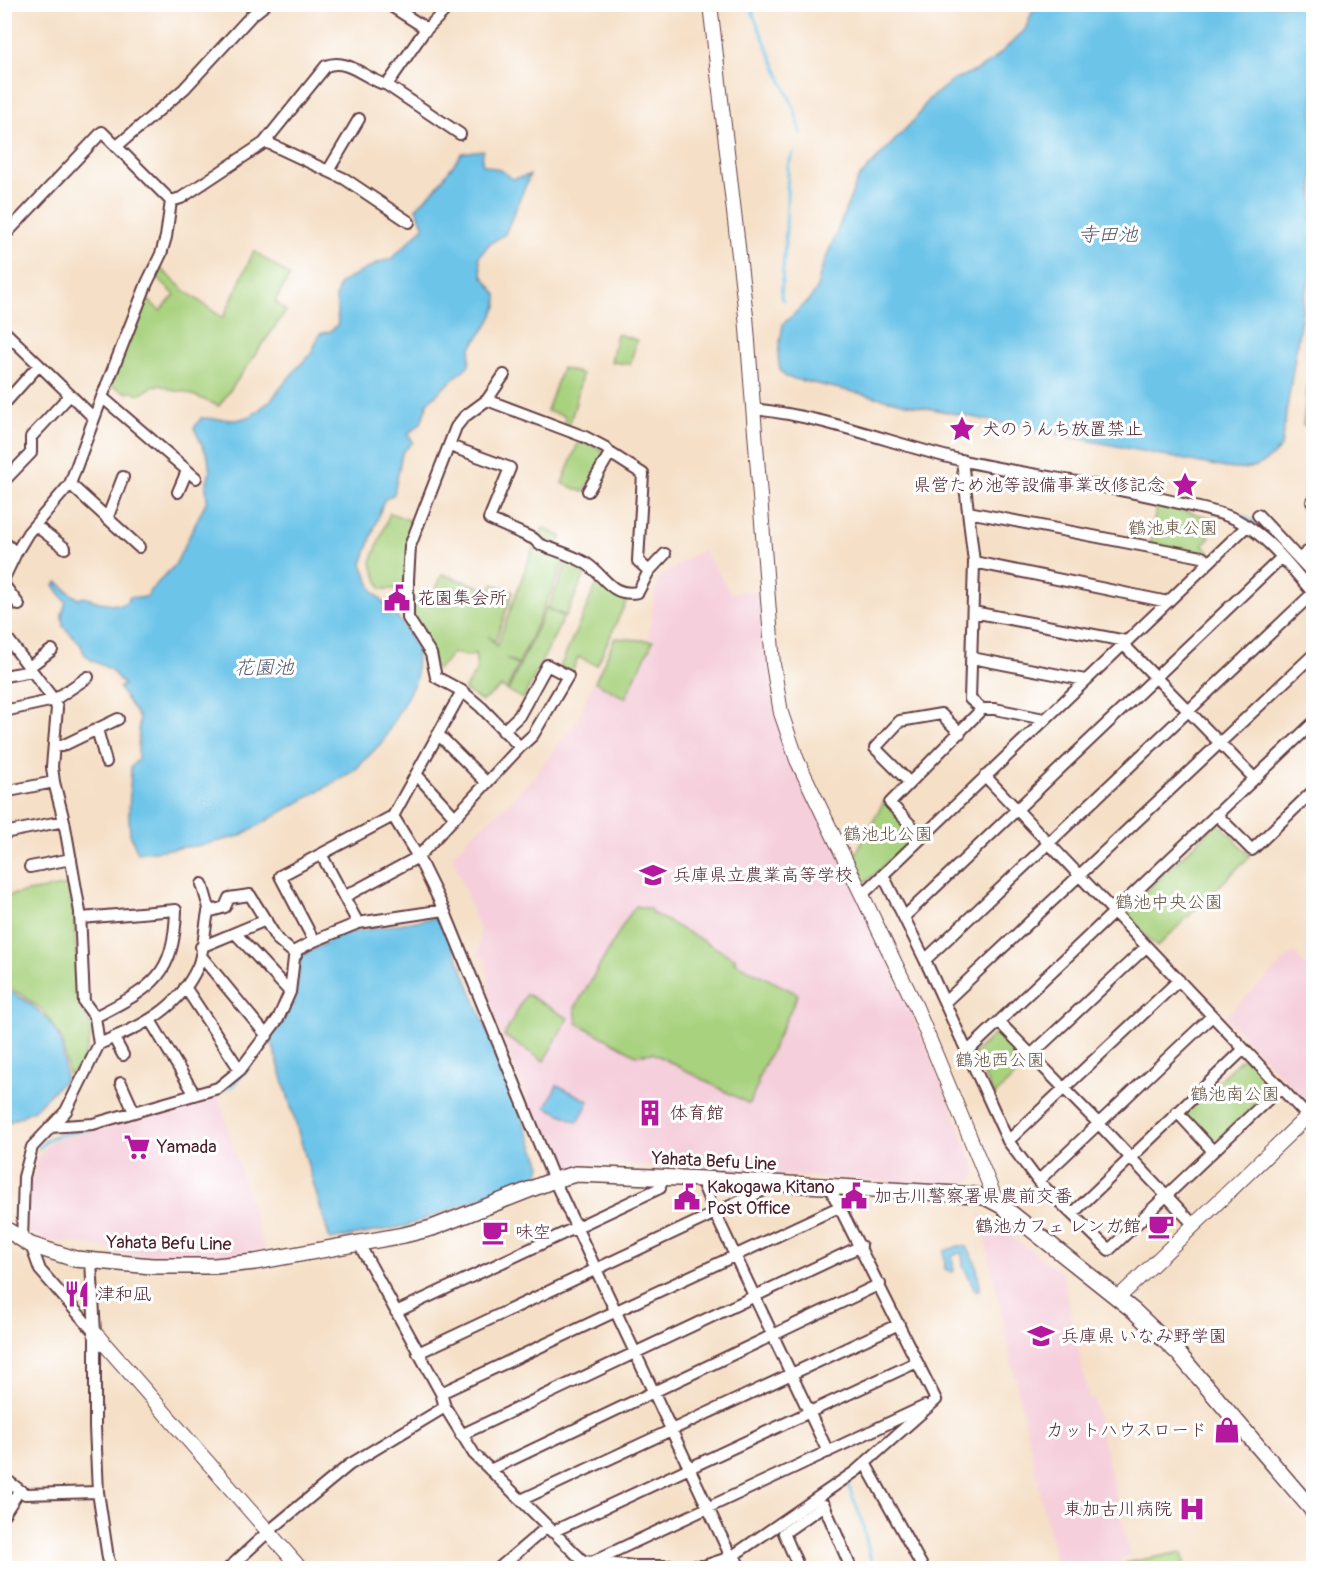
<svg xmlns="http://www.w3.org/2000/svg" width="1318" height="1573" viewBox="0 0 1318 1573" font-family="Pangolin,'Klee One',sans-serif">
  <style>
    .built { fill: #f5cfdb }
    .green { fill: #a8d27e; stroke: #797854; stroke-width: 1.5 }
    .forest { fill: #86b46d; stroke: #686a4c; stroke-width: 1.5 }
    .water { fill: #6cc4e9; stroke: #5b728a; stroke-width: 1.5 }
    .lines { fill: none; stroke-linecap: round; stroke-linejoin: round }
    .stream { stroke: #6cc4e9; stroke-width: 3 }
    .minor-casing { stroke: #643c42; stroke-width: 14 }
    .tertiary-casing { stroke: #643c42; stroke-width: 16 }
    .secondary-casing { stroke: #643c42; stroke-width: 18 }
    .minor { stroke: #fff; stroke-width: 10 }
    .tertiary { stroke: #fff; stroke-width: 14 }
    .secondary { stroke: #fff; stroke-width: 15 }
    .labels { text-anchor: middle; stroke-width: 6; stroke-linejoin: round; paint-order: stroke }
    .poi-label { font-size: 18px; fill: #4a1f2b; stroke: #fff; text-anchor: start }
    .park-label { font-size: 18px; fill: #654; stroke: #fff }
    .street-label { font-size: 18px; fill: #4a1f2b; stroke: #fff }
    .water-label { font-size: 20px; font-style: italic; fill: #56596e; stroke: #fff }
  </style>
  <rect width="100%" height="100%" fill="#fff"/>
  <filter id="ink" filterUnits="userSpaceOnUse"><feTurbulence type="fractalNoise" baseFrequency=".0167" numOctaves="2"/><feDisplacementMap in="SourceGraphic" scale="12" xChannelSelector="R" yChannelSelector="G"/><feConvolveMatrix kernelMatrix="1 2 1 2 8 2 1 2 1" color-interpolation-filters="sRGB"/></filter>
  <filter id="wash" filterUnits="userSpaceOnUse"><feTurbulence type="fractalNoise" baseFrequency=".008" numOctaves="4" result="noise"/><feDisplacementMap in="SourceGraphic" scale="24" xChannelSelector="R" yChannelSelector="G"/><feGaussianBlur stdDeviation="1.35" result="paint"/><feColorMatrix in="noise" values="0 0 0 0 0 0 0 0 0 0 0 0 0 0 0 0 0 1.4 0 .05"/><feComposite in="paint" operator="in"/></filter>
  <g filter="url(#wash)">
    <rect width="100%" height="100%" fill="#f5dfc6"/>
    <path class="built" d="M703,549L731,593L762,590L774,703L934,1063L977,1173L968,1183H904L632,1165L596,1164L563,1168L554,1162L487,1000L489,989L486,959L478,956L480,931L452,855L475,831L507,805L535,775L578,718L593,682L625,699L655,640L648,636L657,579Z
      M1294,952L1313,973L1314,1093L1308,1098H1302L1225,1017Z
      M218,1095L265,1251L214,1258L138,1256L91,1245L42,1239L27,1231L28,1181L36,1175V1160L50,1142L65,1136L78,1135Z
      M979,1212L1062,1273L1089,1400L1093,1399L1094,1401L1130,1556L1120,1559L1122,1568H1042L1056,1565Z"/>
    <path class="green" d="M254,251L290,276L275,301L286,311L219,406L183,391H175L160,385L152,387L139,395L132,391L128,393L109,385L144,296L160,311L175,295L153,274L158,266L184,290L223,318Z
      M617,334L637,340L630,364L611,362Z
      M562,368L582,374L575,406L569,425L564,424L565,416L547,411Z
      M580,438L606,452L584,492L562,483Z
      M1157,504L1216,519L1204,531L1210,538L1203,544L1209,551L1206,554L1150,543Z
      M390,513L417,523L405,589H381L371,562Z
      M543,528L562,537L556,549L539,539Z
      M534,545L566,558L519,664L506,658L518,665L507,690L501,687L482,701L464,690L477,670L475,653L469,656L453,653L437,670L413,621L409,599L430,605L442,574L489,590L493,584L513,592L495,642L488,636L497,646Z
      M571,561L588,568L566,616L548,608L565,568L568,562Z
      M599,579L629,595L597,665L578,657L572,672L560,667Z
      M546,608L564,617L523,699L508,691Z
      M615,638L653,641L625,698L595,682Z
      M884,801L913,832L914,837L867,881L862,882L852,861Z
      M1220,824L1250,856L1157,947L1126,916L1125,911L1215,825Z
      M68,885L74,918L79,1003L90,1025L91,1037L80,1067L68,1074L63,1041L43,1010L20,994L5,987V896Z
      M636,906L650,909L652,913L736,959L734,962L798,994L758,1079V1085L749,1104L653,1053L636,1055L577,1023L575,1008L626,920Z
      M526,994L568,1018L544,1061L504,1036Z
      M1000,1029L1031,1060L994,1096L974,1053Z
      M1241,1059H1248L1273,1084L1272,1089L1218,1140L1210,1141L1201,1132L1204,1130L1195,1121L1193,1123L1186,1116V1111Z
      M1182,1552L1185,1568H1126L1125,1563Z"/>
    <path class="forest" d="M1313,338V428L1303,425Z"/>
    <path class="water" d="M1035,5H1313V269L1304,299L1281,447C1264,466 1251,472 1226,468L912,405L786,377C772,366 781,340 783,324L808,301L816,291L821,271L858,179L916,118L928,100L955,79L973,72L992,61L1025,30Z
      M483,150L482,164L502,171L513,179L530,175L505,234L489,244L479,257L482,275L497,295V306L489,323L471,347L469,365L428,402L421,423L408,434L413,442L402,453L394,494L384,500L362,564L373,591L403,624L417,650L416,680L383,741L354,771L240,836L202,845L138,853L130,834L129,816L131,767L138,759L139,718L119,688L124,685L110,669L91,660L84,653L81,645L63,626L62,614L66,602L54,585L57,582C68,589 66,593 79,599L84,597L99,602L120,605L127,602L130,597L141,598L148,596L149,592L175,565L207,500L206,485L210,472L208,457L194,428L201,418L237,420L251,416L270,401L297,368L311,354L320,334L331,331L338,324L336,297L340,283L380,262L391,259L424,227L416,208L435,189L462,153Z
      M433,918L443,921L541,1165L538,1177L406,1226L330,1240L271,1039L294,1004L301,956L342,934Z
      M5,990C29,1000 49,1015 60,1040C64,1051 64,1067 65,1079L34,1110L5,1124Z
      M557,1085L589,1101L578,1122L546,1107Z
      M959,1246H965C977,1257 979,1274 979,1290H975L963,1265L962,1253L956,1254L952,1257L954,1271L952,1272L945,1269L944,1251Z"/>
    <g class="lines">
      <path class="stream" d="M751,4L754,17L794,108L801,133
        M783,300L781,297L786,229L788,166L793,153
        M1232,510L1264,528
        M1307,575L1314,583
        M218,1093L233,1085L271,1040
        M39,1148C52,1131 72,1134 90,1129
        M847,1482L861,1518L873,1568"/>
    </g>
  </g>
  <g filter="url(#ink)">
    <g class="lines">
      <g class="minor-casing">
        <path id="minor" d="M388,4L427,29
          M387,85L460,134
          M266,142L345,179L409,222
          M117,146L184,89L251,16L266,4
          M328,171L359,119
          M171,201L181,198L264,143L326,66C348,57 366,80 387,85L423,33L451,4
          M4,236L102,132L171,201
          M4,331L94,418
          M102,397L196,478
          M487,400L585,437L606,448L610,453L643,474L638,561L649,571
          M4,404L39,365
          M753,409C826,416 894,445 964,461C1037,477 1111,485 1183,504C1201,509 1223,512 1239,521C1270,538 1291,568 1314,594
          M450,446L510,468L489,519L534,539L539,544C554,550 573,555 587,564C606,577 611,597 638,592L649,571L665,554
          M962,460L974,562L970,699L982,709
          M4,481L31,453V437L70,395
          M70,484L139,547
          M588,491L610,453
          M178,492L187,471
          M1312,502L1314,504
          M968,512L1202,557L1209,562
          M1258,515L1299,559
          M107,519L123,477
          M35,525L65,548
          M4,542L16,553
          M1314,546L1299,559L1314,575
          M974,562L1168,602
          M4,578L16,553L28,533L70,484L102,397L147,283L161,254L166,237L171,201
          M4,585L19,605
          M973,612L1126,641
          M4,634L54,700L57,708L52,767L54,782L64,821L80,912L84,1002L95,1017L99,1044L66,1111L32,1147L24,1177L22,1240
          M1123,644L1254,778
          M972,658L1085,680
          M29,667L52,650
          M4,676L32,671
          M4,711L54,700L88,677
          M97,729L106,762
          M503,731L519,716L547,665L568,676L533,735L520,747
          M438,734L487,783
          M54,746H62L118,719
          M416,774L455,817
          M985,776L1314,1123
          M910,783L875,748L900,721L941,714L960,733
          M4,792L54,782
          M1216,814L1252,850L1314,790
          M393,816L418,857L444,910L554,1180L731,1557
          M4,833L64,821
          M921,836L890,803L982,709H995L1044,719
          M321,854L358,923
          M30,867L71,859
          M883,875L925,960L1008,1141L1038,1181L1109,1250L1280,1088
          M202,884L209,908L208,912
          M862,895L1247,526
          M344,897L418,857L520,747L481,707L462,691L436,677L431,654L408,618V580L410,546L456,427L464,417L487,400L504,375
          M904,917L1282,557
          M81,918L176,910C174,979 150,988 95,1017
          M235,933L290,992
          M314,941L280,876L393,816L462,691
          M201,947L266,920
          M201,956L267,1036
          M925,960L1313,593
          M185,987L240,1070
          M945,1002L1314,654
          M150,1020L195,1095
          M999,1022L1098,1123L1193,1224
          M114,1038L123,1055
          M99,1044C141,1026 178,1011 198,966C203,955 205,926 208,912L225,907L229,898L250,895L277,939L296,955
          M968,1051L1314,722
          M1032,1054L1146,947
          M121,1083L134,1112
          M1177,1112L1213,1151
          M50,1127L93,1124L218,1088L240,1070L278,1019L290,992L294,958L297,950L314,941L358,923L444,910
          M1008,1141L1179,980
          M704,1179V1187L715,1213L828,1452
          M1038,1181L1212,1016
          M1072,1214L1244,1049
          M359,1244L441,1393L445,1407L474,1454L583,1561L634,1566H704L731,1557L856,1471L936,1400L829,1186
          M31,1245L40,1270L95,1333
          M91,1261L95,1333V1427L98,1492L108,1558L111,1568
          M396,1312L660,1188L661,1177
          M418,1353L762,1191L763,1182
          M441,1393L841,1206
          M461,1435L861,1246
          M865,1463L923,1568
          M490,1470L880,1284
          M4,1478L25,1494L98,1492
          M521,1500L899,1324
          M4,1514L19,1491
          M552,1532L917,1362
          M734,1555L740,1568
          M594,1561L925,1406
          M229,1568L268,1532L349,1465L445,1407
          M499,1568L547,1527
          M799,1568L784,1533L824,1505L851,1568"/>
      </g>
      <g class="tertiary-casing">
        <path id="tertiary" d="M710,4L746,316L773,664L781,713L797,760L916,1007L997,1203
          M1118,1298L1314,1110
          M95,1333L300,1568"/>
      </g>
      <g class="secondary-casing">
        <path id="secondary" d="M4,1228L31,1245L75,1259L152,1266H215L255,1262L404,1235L432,1228L554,1180L576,1174L704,1179L975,1195L987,1198L1002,1206L1134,1311L1178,1353L1314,1512"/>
      </g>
      <use href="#minor" class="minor"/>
      <use href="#tertiary" class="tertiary"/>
      <use href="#secondary" class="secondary"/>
    </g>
  </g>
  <defs>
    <g id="sight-bare" transform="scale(2.07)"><path d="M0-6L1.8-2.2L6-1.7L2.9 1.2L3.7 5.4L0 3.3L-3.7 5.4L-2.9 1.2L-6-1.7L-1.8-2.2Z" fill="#b5179e" stroke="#fff" stroke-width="2.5" paint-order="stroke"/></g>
    <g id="civic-bare" transform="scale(2.07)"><path d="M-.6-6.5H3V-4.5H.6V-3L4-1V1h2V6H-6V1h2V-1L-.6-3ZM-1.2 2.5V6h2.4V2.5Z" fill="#b5179e" stroke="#fff" stroke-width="2.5" paint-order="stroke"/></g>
    <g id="school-bare" transform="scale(2.07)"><path d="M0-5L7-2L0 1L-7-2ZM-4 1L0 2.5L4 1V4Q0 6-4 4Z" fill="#b5179e" stroke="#fff" stroke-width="2.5" paint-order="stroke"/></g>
    <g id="building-bare" transform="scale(2.07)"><path d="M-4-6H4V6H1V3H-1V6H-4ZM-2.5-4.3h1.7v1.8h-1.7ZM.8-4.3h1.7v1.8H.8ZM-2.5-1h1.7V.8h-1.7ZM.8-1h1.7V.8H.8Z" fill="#b5179e" stroke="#fff" stroke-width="2.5" paint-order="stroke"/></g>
    <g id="supermarket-bare" transform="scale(2.07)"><path d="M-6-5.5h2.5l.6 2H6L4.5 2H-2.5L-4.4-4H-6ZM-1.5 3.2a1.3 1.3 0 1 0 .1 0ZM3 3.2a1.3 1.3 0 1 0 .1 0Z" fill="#b5179e" stroke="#fff" stroke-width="2.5" paint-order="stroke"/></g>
    <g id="cafe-bare" transform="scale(2.07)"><path d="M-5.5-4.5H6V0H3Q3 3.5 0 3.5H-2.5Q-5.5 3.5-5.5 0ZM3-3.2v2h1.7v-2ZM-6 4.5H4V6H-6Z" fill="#b5179e" stroke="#fff" stroke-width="2.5" paint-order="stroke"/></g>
    <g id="restaurant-bare" transform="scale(2.07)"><path d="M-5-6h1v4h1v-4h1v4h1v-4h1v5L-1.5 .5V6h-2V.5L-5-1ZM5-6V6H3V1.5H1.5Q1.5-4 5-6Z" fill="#b5179e" stroke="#fff" stroke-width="2.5" paint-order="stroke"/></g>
    <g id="shop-bare" transform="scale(2.07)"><path d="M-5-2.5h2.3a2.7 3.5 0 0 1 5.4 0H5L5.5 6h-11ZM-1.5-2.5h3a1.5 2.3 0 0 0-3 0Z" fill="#b5179e" stroke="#fff" stroke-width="2.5" paint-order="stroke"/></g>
    <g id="hospital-bare" transform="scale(2.07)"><path d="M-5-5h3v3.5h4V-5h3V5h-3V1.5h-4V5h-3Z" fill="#b5179e" stroke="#fff" stroke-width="2.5" paint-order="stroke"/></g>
  </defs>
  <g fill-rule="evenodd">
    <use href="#sight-bare" x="962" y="429"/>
    <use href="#sight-bare" x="1185" y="485"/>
    <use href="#civic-bare" x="397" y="598"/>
    <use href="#school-bare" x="653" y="875"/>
    <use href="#building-bare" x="650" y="1113"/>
    <use href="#supermarket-bare" x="137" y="1147"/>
    <use href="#civic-bare" x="854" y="1196"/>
    <use href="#civic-bare" x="687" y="1197"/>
    <use href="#cafe-bare" x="1161" y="1226"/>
    <use href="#cafe-bare" x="495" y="1232"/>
    <use href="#restaurant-bare" x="77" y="1294"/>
    <use href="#school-bare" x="1041" y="1336"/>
    <use href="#shop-bare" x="1227" y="1430"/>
    <use href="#hospital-bare" x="1192" y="1509"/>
  </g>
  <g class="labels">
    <g class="poi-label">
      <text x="982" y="435">犬のうんち放置禁止</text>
      <text x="1165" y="491" text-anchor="end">県営ため池等設備事業改修記念</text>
      <text x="417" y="604">花園集会所</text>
      <text x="673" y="881">兵庫県立農業高等学校</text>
      <text x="670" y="1119">体育館</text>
      <text x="157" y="1153">Yamada</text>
      <text x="707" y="1193">Kakogawa Kitano<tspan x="707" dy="21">Post Office</tspan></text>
      <text x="874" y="1202">加古川警察署県農前交番</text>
      <text x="1141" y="1232" text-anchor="end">鶴池カフェ レンガ館</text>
      <text x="515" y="1238">味空</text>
      <text x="97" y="1300">津和凪</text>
      <text x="1061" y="1342">兵庫県 いなみ野学園</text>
      <text x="1207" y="1436" text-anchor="end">カットハウスロード</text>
      <text x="1172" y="1515" text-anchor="end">東加古川病院</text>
    </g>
    <g class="park-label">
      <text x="1173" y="534">鶴池東公園</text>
      <text x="888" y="840">鶴池北公園</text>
      <text x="1169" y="908">鶴池中央公園</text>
      <text x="1000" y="1066">鶴池西公園</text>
      <text x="1235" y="1100">鶴池南公園</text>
    </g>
    <g class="street-label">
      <text transform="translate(714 1161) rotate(3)" y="6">Yahata Befu Line</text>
      <text transform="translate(169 1243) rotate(1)" y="6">Yahata Befu Line</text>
    </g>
    <g class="water-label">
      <text x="1108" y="241">寺田池</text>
      <text x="264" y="674">花園池</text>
    </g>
  </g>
  <rect width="1318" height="1573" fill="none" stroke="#fff" stroke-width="24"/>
</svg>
